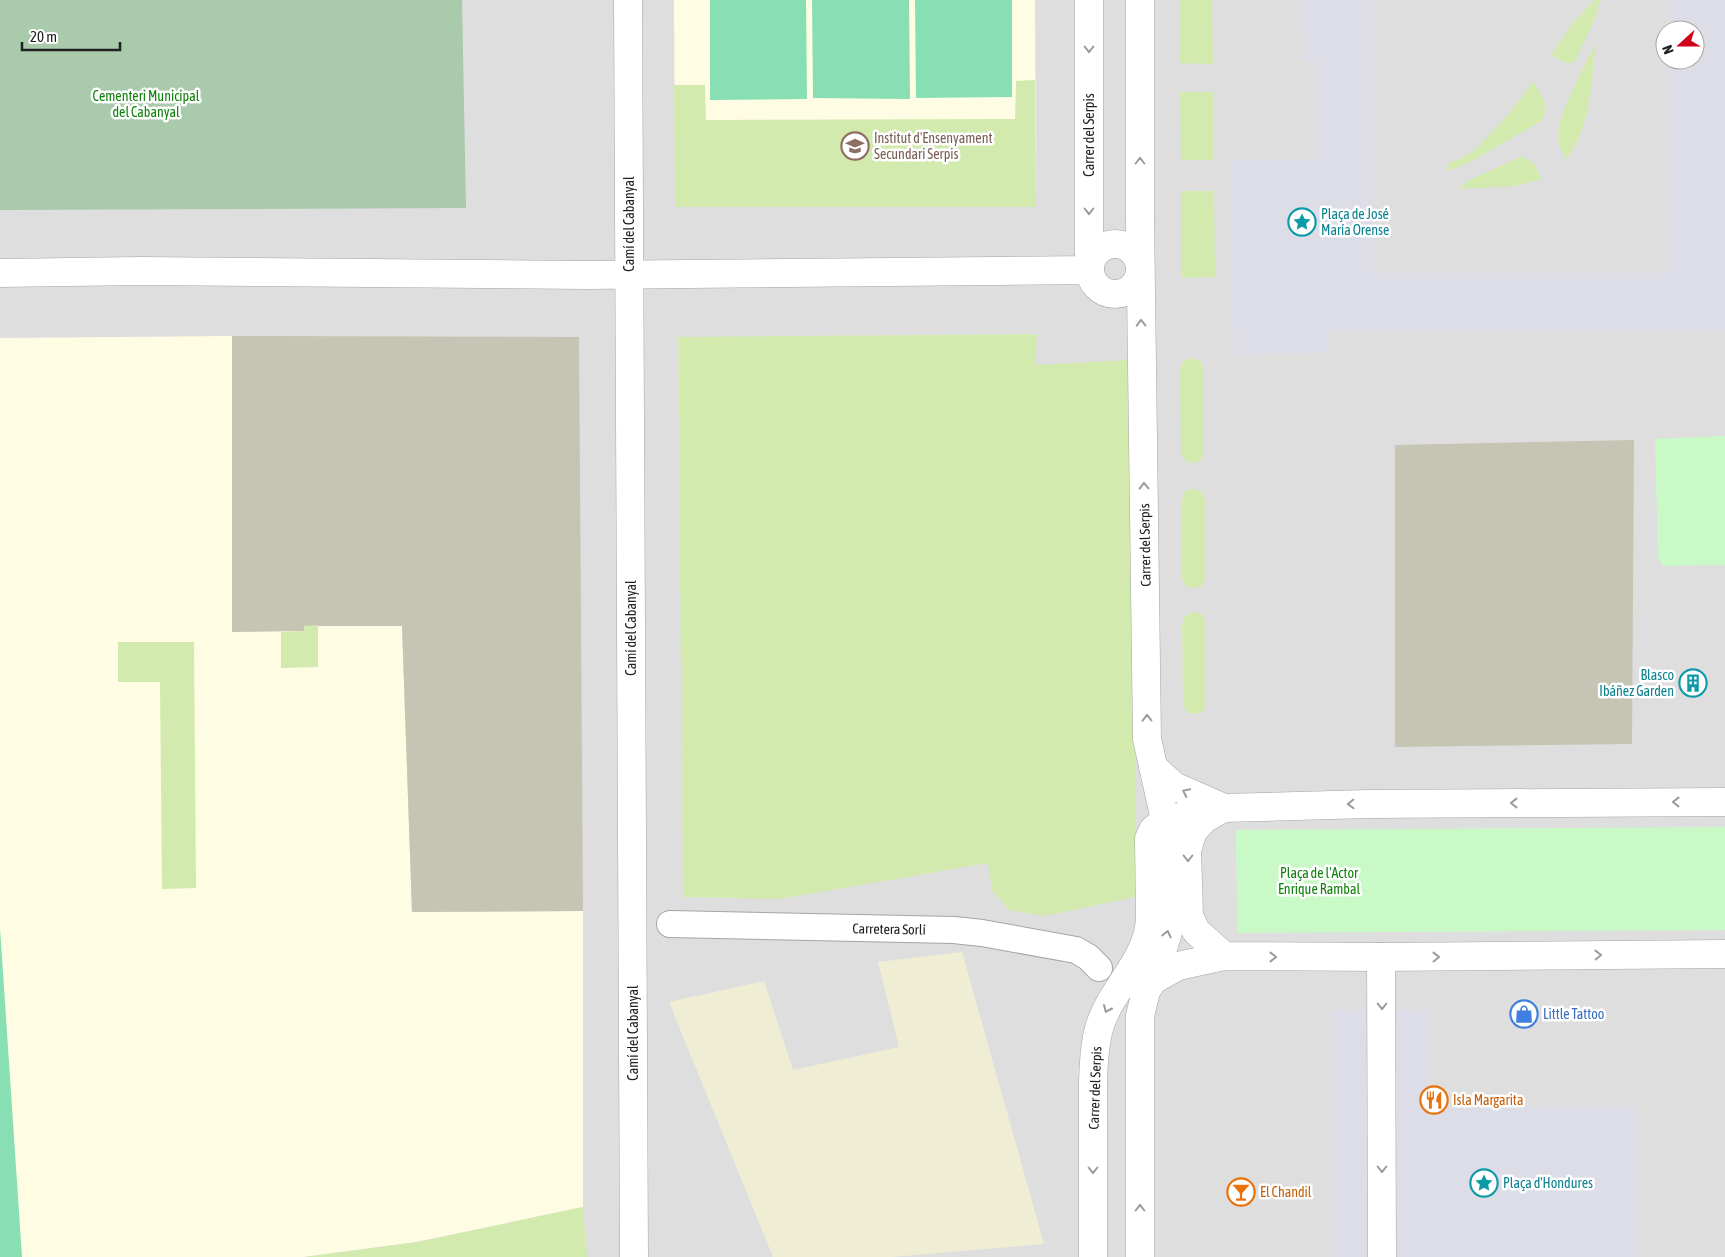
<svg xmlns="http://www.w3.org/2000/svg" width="1725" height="1257" viewBox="0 0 1725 1257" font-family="'Asap Condensed',sans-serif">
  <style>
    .residential { fill: #dfdede; fill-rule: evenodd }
    .education { fill: #fffce4 }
    .construction { fill: #c6c4b3 }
    .farmland { fill: #efeed4 }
    .grass { fill: #d3eaaf }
    .cemetery { fill: #a9caab }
    .park { fill: #c9f9c7 }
    .pitch { fill: #88dfb3 }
    .plaza { fill: #dcdde7 }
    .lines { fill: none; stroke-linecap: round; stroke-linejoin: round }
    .pedestrian-casing { stroke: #a5a5a5; stroke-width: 28 }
    .minor-casing { stroke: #a5a5a5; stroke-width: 29 }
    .tertiary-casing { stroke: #a5a5a5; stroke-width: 29 }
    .pedestrian { stroke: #fff; stroke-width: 26 }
    .minor { stroke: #fff; stroke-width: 28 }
    .tertiary { stroke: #fff; stroke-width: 28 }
    .oneway { stroke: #9b9b9b }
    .labels { text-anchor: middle; stroke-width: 5; stroke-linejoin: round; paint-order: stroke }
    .park-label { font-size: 14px; fill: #11810d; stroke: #fff }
    .street-label { font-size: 14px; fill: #212121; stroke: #fff }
    .education-label { font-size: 14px; fill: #785e54; stroke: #fff; text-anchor: start }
    .culture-label { font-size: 14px; fill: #0d838f; stroke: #fff; text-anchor: start }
    .shop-label { font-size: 14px; fill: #366cbe; stroke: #fff; text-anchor: start }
    .food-label { font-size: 14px; fill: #c56008; stroke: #fff; text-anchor: start }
  </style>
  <rect width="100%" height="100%" fill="#f1ede8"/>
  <path class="residential" d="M0,0H1725V1257H22L0,928ZM1665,30H1695V60H1665Z"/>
  <path class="education" d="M674,0H1035L1036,207H675Z
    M232,336V631H304V626H402L412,912L583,911V1207L417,1242L304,1257H0V338Z"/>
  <path class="construction" d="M232,336L579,337L583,911L412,912L402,626H304V631L232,632Z
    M1634,440L1632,744L1395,747V445Z"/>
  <path class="farmland" d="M962,952L1044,1244L892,1257H773L669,1002L764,981L793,1070L899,1047L878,962Z"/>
  <path class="grass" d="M1180,0H1212L1213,64L1180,63Z
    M1594,0H1602L1599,3L1596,16L1575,61C1567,66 1558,59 1551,55L1574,22Z
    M1595,44C1592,84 1591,125 1567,159C1563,153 1558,146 1558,138C1556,119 1586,63 1595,44Z
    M1035,80L1036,207H675L674,85H705L706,120L1015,119L1016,81Z
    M1533,82C1541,94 1551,108 1541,121L1474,160L1448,171L1447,164L1464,157L1476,149L1507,116Z
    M1180,92H1213L1214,160H1181Z
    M1522,156L1533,163L1542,179L1516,186L1457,189L1470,180Z
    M1181,191H1214L1215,277L1182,278Z
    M1037,334L1035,365L1128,360L1136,815L1135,897L1045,916L1009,910L992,890L988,863L780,899L683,897L678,337Z
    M1192,358L1201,361L1203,369L1204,454L1201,461L1193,463L1186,461L1181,453L1180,369L1183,361Z
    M1193,489L1202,492L1205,500V579L1202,586L1194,588L1187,587L1182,579V500L1184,492Z
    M1194,612L1203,615L1205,623L1206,705L1203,712L1195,714L1188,713L1183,705L1182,624L1185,616Z
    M318,625V667L281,668V632L304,631V626Z
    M118,642H194L196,888L162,889L160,682H118Z
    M583,1207L587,1257H304L417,1242Z"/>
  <path class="cemetery" d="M0,0H462L466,208L0,210Z"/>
  <path class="park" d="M1725,436V565L1663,566L1658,558L1655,439Z
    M1725,827V930L1237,933L1236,830Z"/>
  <path class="pitch" d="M710,0H806L807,99L710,100Z
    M812,0H909L910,99L813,98Z
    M915,0H1012V97L916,98Z
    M0,928L22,1257H0Z"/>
  <path class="plaza" d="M1302,0H1373L1374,273H1670V60H1695V30H1669V0H1725V330L1329,331V353L1233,354L1229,159H1318V61L1303,60Z
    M1332,1010H1427L1428,1108L1635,1107L1636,1257H1333Z"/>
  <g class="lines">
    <g class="pedestrian-casing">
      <path id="pedestrian" d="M670,924L954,930L982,933L1076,950L1088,957L1099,968"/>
    </g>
    <g class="minor-casing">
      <path id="minor" d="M628,0L634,1257
        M1140,0V216L1147,739L1165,820
        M1090 269a25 25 0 1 1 50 0a25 25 0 1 1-50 0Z
        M0,273L140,271L587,275L1089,270V0
        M1153,767L1174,786L1224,808
        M1381,957L1382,1257"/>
    </g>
    <g class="tertiary-casing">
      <path id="tertiary" d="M1220,810L1204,819L1193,831L1187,850L1189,916L1196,931L1224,956
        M1153,980L1178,966L1224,956L1381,957L1725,954
        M1093,1257C1093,1213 1093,1168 1093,1124C1093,1095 1092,1065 1097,1037C1105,992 1149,963 1150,917L1149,839L1153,830L1165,820L1224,808L1369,804L1725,802
        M1140,1257V1016L1146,991L1153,980L1169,929L1170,882L1167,829"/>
    </g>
    <use href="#pedestrian" class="pedestrian"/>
    <use href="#minor" class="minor"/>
    <use href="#tertiary" class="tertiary"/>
  </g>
  <defs><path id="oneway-chevron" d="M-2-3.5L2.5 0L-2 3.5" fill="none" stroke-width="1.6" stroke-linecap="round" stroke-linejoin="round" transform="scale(1.25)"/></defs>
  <g class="oneway">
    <use href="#oneway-chevron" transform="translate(1089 49) rotate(90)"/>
    <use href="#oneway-chevron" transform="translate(1140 161) rotate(-90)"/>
    <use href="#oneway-chevron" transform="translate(1089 211) rotate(90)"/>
    <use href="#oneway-chevron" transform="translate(1141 323) rotate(-91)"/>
    <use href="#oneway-chevron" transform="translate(1144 486) rotate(-91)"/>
    <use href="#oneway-chevron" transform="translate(1147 718) rotate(-91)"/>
    <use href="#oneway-chevron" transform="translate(1186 792) rotate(-154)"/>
    <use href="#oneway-chevron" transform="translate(1676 802) rotate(180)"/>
    <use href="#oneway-chevron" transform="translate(1514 803) rotate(180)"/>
    <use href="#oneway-chevron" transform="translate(1351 804) rotate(178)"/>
    <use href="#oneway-chevron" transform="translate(1188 858) rotate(90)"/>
    <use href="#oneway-chevron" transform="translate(1167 934) rotate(-77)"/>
    <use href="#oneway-chevron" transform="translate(1598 955) rotate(-1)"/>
    <use href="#oneway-chevron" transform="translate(1273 957)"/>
    <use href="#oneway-chevron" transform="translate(1436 957) rotate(-1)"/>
    <use href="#oneway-chevron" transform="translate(1382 1006) rotate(90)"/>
    <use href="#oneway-chevron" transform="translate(1107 1009) rotate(114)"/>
    <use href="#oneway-chevron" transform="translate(1382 1169) rotate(90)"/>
    <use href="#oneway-chevron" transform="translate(1093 1170) rotate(90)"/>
    <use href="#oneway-chevron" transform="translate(1140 1208) rotate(-90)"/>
  </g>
  <defs>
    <g id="school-ring" transform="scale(1.4375)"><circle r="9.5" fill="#fff" stroke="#8d6e63" stroke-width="1.5"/><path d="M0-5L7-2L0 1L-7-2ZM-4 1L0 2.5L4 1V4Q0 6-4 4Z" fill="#8d6e63"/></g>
    <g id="sight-ring" transform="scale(1.4375)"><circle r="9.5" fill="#fff" stroke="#0f9aa8" stroke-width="1.5"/><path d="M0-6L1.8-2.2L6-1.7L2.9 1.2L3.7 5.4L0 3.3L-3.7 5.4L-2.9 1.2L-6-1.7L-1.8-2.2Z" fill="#0f9aa8"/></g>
    <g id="building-ring" transform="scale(1.4375)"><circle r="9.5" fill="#fff" stroke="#0f9aa8" stroke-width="1.5"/><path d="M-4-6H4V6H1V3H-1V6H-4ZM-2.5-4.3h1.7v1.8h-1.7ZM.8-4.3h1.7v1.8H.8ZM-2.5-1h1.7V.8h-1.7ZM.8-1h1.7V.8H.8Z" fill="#0f9aa8"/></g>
    <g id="shop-ring" transform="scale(1.4375)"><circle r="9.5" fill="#fff" stroke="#3f7fe0" stroke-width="1.5"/><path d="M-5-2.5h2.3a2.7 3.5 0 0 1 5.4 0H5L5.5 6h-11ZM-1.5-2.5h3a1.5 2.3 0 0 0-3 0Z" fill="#3f7fe0"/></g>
    <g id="restaurant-ring" transform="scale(1.4375)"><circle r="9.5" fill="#fff" stroke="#e8710a" stroke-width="1.5"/><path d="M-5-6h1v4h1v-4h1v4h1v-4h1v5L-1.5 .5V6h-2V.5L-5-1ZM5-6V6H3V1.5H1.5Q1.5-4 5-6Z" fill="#e8710a"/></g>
    <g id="bar-ring" transform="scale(1.4375)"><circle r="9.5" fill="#fff" stroke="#e8710a" stroke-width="1.5"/><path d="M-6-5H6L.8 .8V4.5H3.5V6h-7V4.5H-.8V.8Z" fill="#e8710a"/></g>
  </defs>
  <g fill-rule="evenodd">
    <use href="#school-ring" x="855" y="146"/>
    <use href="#sight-ring" x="1302" y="222"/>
    <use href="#building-ring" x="1693" y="683"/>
    <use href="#shop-ring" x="1524" y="1014"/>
    <use href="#restaurant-ring" x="1434" y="1100"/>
    <use href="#sight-ring" x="1484" y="1183"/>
    <use href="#bar-ring" x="1241" y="1192"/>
  </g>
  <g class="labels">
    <g class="park-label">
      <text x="146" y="101">Cementeri Municipal<tspan x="146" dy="16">del Cabanyal</tspan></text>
      <text x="1319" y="878">Plaça de l'Actor<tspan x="1319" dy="16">Enrique Rambal</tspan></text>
    </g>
    <g class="street-label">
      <text transform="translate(1089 135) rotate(-90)" y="5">Carrer del Serpis</text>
      <text transform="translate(629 224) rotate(-90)" y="5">Camí del Cabanyal</text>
      <text transform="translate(1145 545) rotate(-91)" y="5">Carrer del Serpis</text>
      <text transform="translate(631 628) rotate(-90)" y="5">Camí del Cabanyal</text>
      <text transform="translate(889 929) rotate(1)" y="5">Carretera Sorlí</text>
      <text transform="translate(633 1033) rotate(-90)" y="5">Camí del Cabanyal</text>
      <text transform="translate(1095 1088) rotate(-88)" y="5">Carrer del Serpis</text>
    </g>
    <g class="education-label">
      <text x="874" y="143">Institut d'Ensenyament<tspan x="874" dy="16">Secundari Serpis</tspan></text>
    </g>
    <g class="culture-label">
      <text x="1321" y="219">Plaça de José<tspan x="1321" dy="16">María Orense</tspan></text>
      <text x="1674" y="680" text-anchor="end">Blasco<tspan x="1674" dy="16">Ibáñez Garden</tspan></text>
      <text x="1503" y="1188">Plaça d'Hondures</text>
    </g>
    <g class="shop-label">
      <text x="1543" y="1019">Little Tattoo</text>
    </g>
    <g class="food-label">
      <text x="1453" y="1105">Isla Margarita</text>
      <text x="1260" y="1197">El Chandil</text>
    </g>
  </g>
  <g transform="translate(1680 45) rotate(249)"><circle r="24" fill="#ffffff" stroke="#a6a6a6"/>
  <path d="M0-4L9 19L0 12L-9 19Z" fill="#d0031a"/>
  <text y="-8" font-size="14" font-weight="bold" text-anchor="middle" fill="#212121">N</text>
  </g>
  <path d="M22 42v8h98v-8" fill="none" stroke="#212121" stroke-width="2.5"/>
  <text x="30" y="42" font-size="15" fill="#212121" stroke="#ffffff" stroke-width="4" paint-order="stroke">20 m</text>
</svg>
